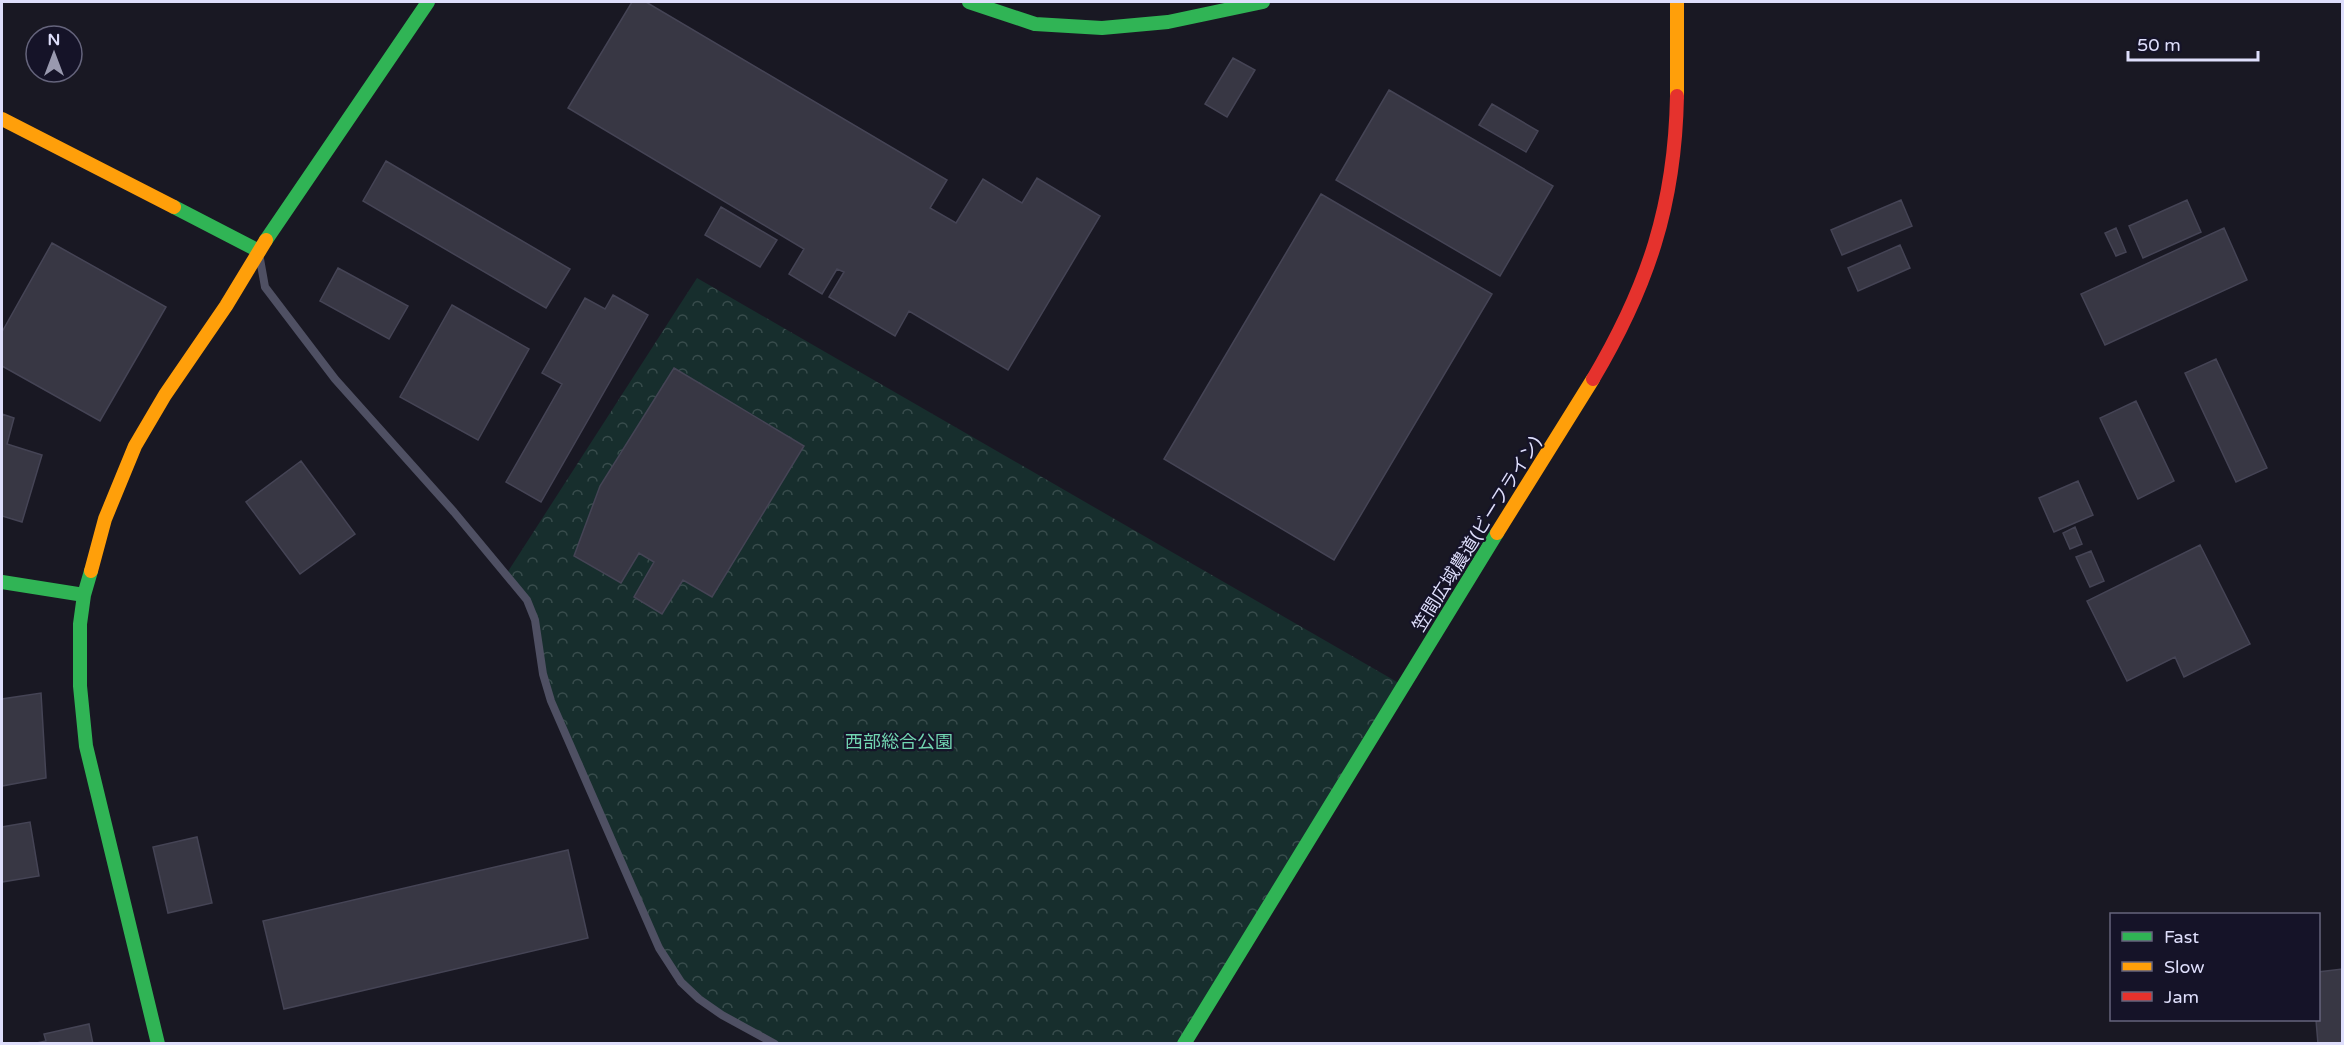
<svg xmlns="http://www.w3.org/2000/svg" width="2344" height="1045" viewBox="0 0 2344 1045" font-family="'Varela Round','Noto Sans JP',sans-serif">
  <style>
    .park { fill: url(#park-crowns) }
    .building { fill: #383744; stroke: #454455; stroke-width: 1.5 }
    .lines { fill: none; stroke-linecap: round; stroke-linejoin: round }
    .lane { stroke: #4f5063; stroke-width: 8 }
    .fast { stroke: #30b455; stroke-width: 14 }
    .slow { stroke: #ff9f0a; stroke-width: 14 }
    .jam { stroke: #e5322d; stroke-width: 14 }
    .labels { text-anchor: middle; stroke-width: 4.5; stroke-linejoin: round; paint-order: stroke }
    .street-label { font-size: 18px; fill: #dedefb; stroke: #151328 }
    .park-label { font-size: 18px; fill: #71d5b1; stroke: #151328 }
  </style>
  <defs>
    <pattern id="park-crowns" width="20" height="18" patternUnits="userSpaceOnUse" patternTransform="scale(1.5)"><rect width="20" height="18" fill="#172e2d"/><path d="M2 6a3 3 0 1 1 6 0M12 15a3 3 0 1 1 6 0" fill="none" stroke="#384c4c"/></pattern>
  </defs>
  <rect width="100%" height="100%" fill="#191823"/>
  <path class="park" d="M697,278L1404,686L1184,1043H775L699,999L659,948L551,701L535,620L507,573Z"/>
  <path class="building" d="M632,2H646L947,180L930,208L956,223L983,179L1022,203L1037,178L1100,216L1008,370L909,311L895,336L829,297L844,272L837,269L822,294L789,274L804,249L568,108Z
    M1233,58L1255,70L1227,117L1205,104Z
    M1389,90L1553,186L1500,276L1336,180Z
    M1492,104L1538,131L1526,152L1479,125Z
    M386,161L570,269L546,308L363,201Z
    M1321,194L1492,294L1334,560L1164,459Z
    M1901,200L1912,226L1842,255L1831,230Z
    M2187,200L2201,232L2143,258L2129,226Z
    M721,207L777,240L760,267L705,235Z
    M2116,228L2126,252L2116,256L2105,233Z
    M2224,228L2247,280L2105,345L2081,294Z
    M52,243L166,307L100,421L2,366V332Z
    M1900,245L1910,268L1858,291L1848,268Z
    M338,268L408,306L389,339L320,301Z
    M613,295L648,315L541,502L506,482L562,384L542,373L585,298L605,309Z
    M452,305L529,349L478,440L400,397Z
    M2216,359L2267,468L2236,482L2185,373Z
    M674,368L804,446L712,597L683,580L662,614L634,597L654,562L639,553L621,583L574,556L600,486Z
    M2136,401L2174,481L2138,499L2100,418Z
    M2,414L14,418L7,444L42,455L22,522L2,516Z
    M301,461L355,534L300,574L246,502Z
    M2078,481L2093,515L2054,532L2039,498Z
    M2075,527L2082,544L2070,549L2063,533Z
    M2200,545L2250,644L2184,677L2175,657L2127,681L2087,601Z
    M2091,551L2104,581L2090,587L2076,557Z
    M41,693L46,778L2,786V699Z
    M30,822L39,876L2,882V827Z
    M197,837L212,903L168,913L153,847Z
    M568,850L588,938L284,1009L263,921Z
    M2342,969V1044H2318L2316,1020H2318V972Z
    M89,1024L93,1044H32L46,1041L44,1034Z"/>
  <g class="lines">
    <path class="lane" d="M260,259L265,287L335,379L454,512L527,600L535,620L543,674L551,701L659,948L681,982L699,999L722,1015L775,1044"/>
    <path class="fast" d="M969,2L1035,24L1102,28L1168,22L1263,2
      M174,207L259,251
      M266,240L428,2
      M91,571L84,595L80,624V686L86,746L158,1044
      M2,582L84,595
      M1184,1044L1497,533"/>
    <path class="slow" d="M1677,2V96
      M2,119L174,207
      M1497,533L1593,379
      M91,571L105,519L135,446L165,395L226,306L266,240"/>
    <path class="jam" d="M1593,379C1648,286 1675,205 1677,96"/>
  </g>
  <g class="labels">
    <g class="street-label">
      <text transform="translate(1477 534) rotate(-58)" y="6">笠間広域農道(ビーフライン)</text>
    </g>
    <g class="park-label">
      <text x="899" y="748">西部総合公園</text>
    </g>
  </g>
  <rect width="2344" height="1045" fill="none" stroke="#dedefb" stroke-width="6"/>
  <rect x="2110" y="913" width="210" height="108" fill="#151328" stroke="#65647c" stroke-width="1.5"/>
  <rect x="2122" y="932" width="30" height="9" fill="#30b455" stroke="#65647c" stroke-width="1.5"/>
  <text x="2164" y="943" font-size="18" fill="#dedefb">Fast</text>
  <rect x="2122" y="962" width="30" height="9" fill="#ff9f0a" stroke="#65647c" stroke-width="1.5"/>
  <text x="2164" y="973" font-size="18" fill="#dedefb">Slow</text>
  <rect x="2122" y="992" width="30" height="9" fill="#e5322d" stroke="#65647c" stroke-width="1.5"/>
  <text x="2164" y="1003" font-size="18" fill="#dedefb">Jam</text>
  <g transform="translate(54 54)"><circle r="28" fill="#151328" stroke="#65647c" stroke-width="1.5"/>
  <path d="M0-4.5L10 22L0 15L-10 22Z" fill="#9999af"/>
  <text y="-9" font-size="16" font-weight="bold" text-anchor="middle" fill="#dedefb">N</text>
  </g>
  <path d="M2128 51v9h130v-9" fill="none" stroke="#dedefb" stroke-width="3"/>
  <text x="2137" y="51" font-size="18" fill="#dedefb" stroke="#151328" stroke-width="4.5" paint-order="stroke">50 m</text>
</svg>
